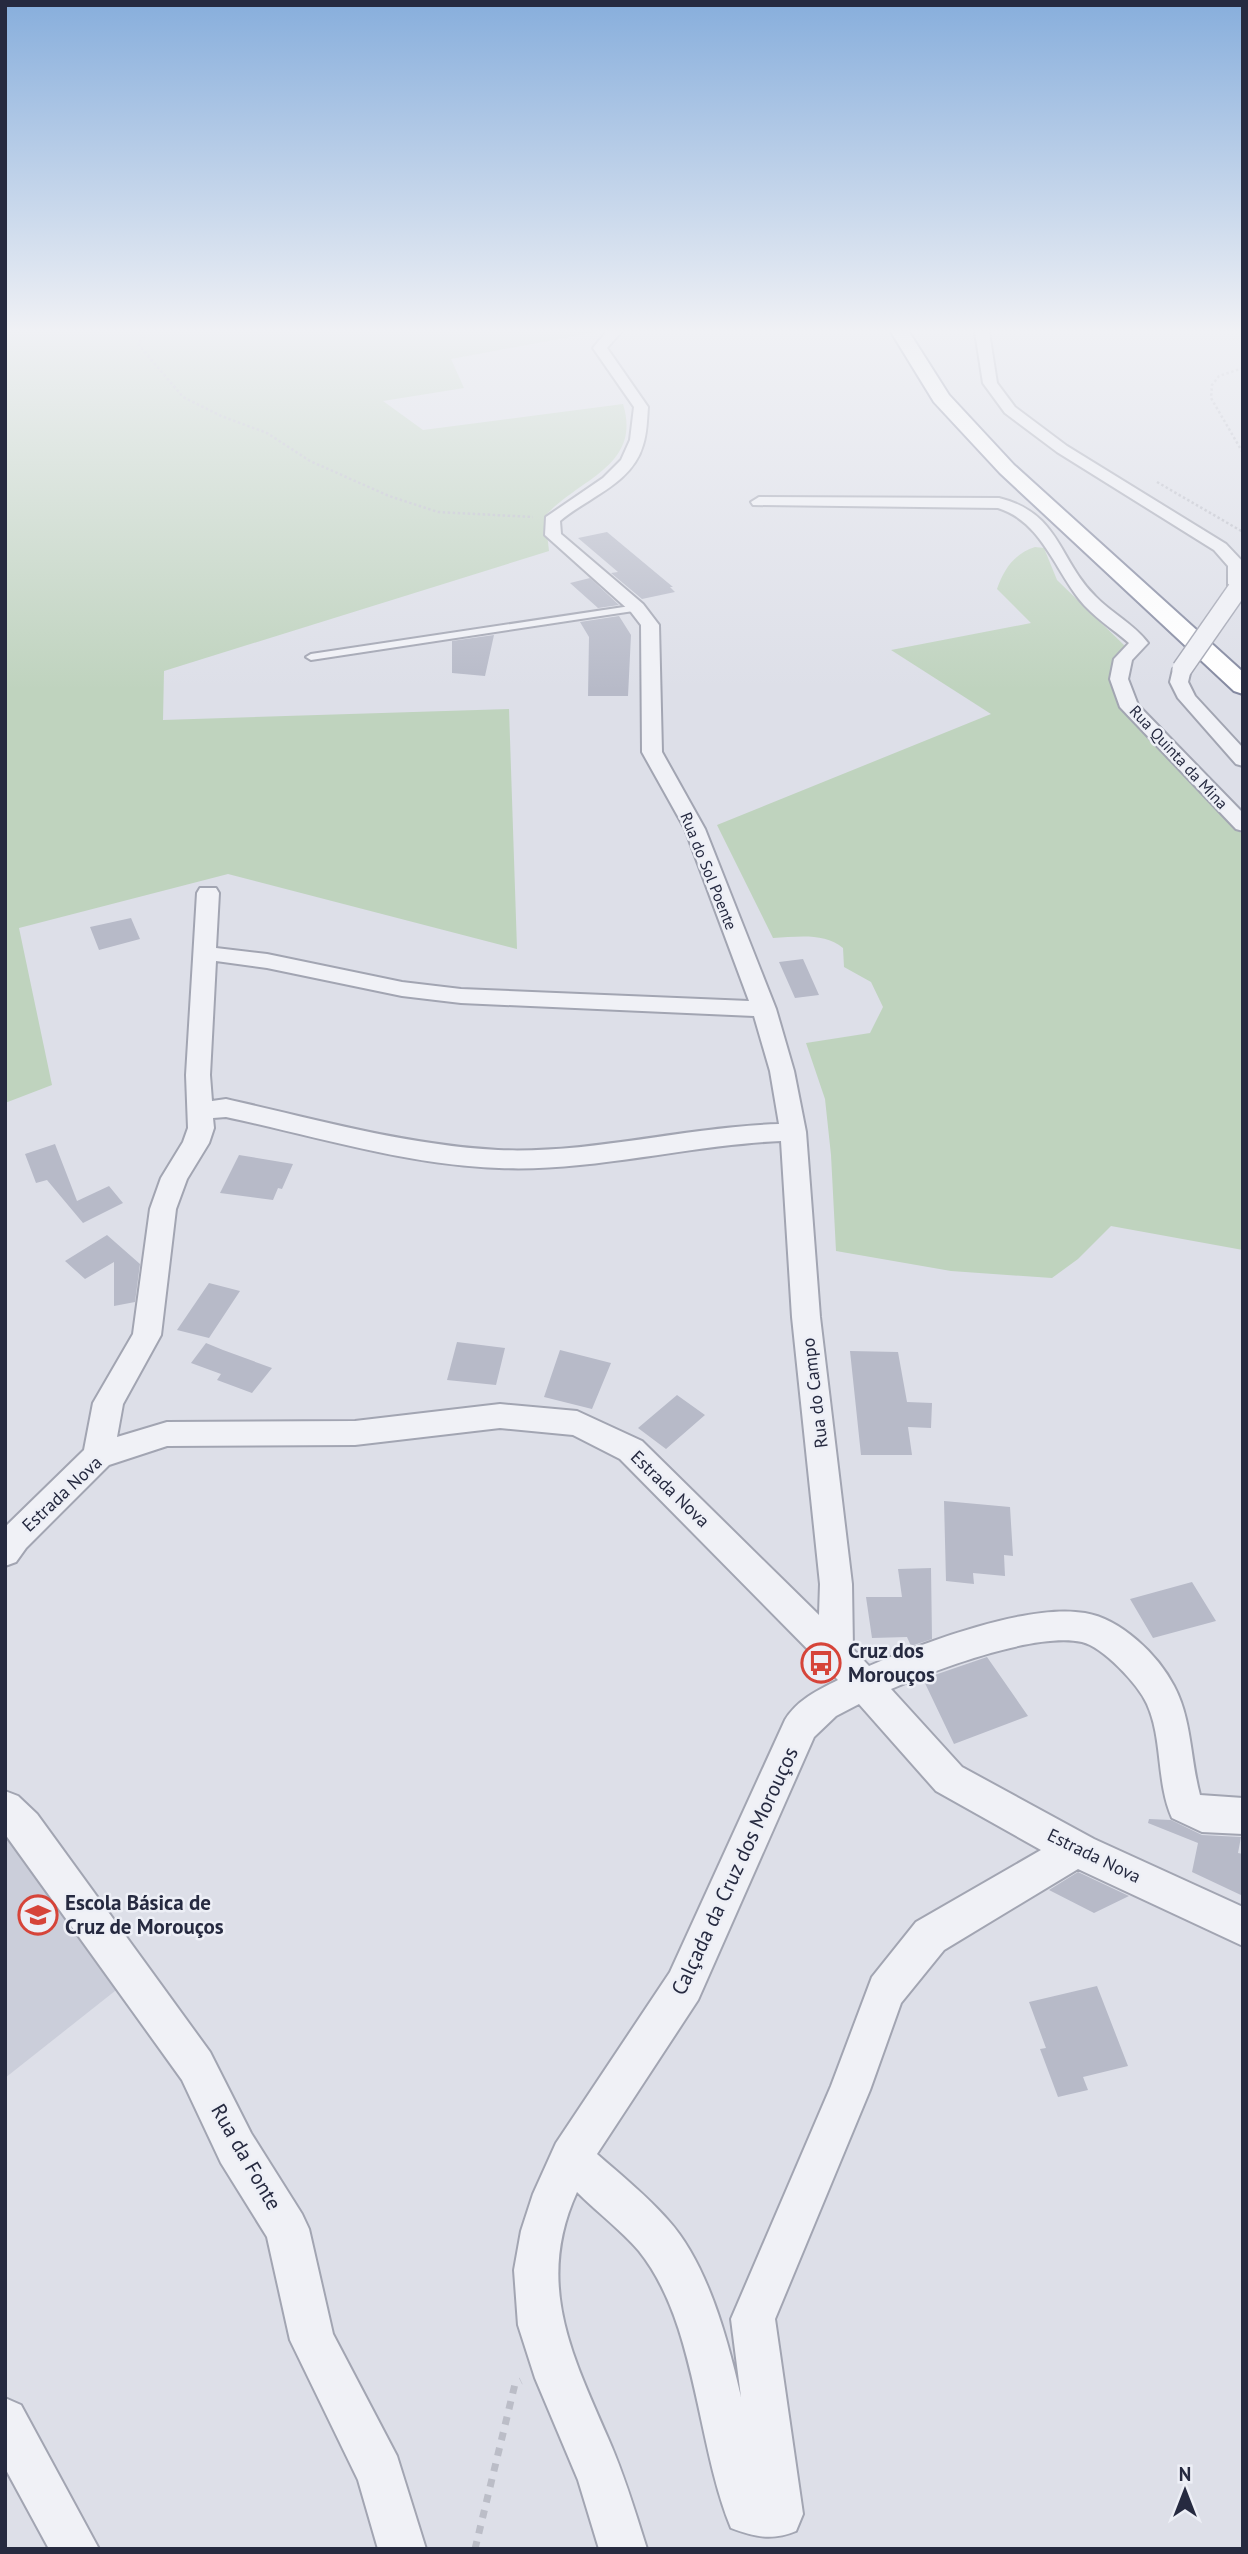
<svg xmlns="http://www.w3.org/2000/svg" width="1248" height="2554" viewBox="0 0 1248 2554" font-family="'PT Sans',sans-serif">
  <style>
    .built { fill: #cbceda }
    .green { fill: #bfd3be }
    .building { fill: #b7bac8 }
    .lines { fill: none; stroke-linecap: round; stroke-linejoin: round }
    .lane-casing { stroke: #a2a5b2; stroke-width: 4 }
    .street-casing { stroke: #a2a5b2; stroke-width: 4 }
    .highway-casing { stroke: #8489a0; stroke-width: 4 }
    .path-far1 { stroke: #bbbdc7; stroke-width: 2.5; stroke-dasharray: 2.5 2.5; stroke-linecap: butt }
    .path { stroke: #bbbdc7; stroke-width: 7; stroke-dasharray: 8 8; stroke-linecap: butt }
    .lane { fill: #f0f1f6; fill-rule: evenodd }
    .street { fill: #f0f1f6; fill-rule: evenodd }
    .highway { fill: #fff; fill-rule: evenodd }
    .street-bridge-casing { stroke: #a2a5b2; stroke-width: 22; stroke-linecap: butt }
    .street-bridge { stroke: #f0f1f6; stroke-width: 19 }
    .labels { text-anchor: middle; stroke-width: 5; stroke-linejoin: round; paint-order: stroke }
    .far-street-label { font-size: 16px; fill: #262a40; stroke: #edeff6 }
    .street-label { font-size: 18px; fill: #262a40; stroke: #edeff6 }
    .near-poi-label { font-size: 21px; font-weight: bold; fill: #262a40; stroke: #edeff6; text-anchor: start }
    .near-street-label { font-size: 21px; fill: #262a40; stroke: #edeff6 }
  </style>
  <rect width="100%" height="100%" fill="#dddfe8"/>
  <path class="built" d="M15,1834L120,1987L5,2078V1843Z"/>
  <path class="green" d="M5,332H596L451,359L464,388L383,401L423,430L623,404C642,466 580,478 545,516L549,551L164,671L163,720L509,709L517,949L228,874L19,928L52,1085L5,1103Z
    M1035,547L1044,548L1057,580L1125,646C1102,669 1113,692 1128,717L1230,819L1243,836V1250L1111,1226L1078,1259L1052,1278L951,1271L836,1251L831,1155L825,1099L806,1043L870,1033L883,1007L871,982L844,967L843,948C824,932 796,937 773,938L717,825L991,714L891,650L1031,623L997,589C1004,569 1014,554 1035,547Z"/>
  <path class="building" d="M607,532L673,587H670L675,592L642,599L611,573L618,572L578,538Z
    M590,578L619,605L598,608L570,583Z
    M619,616L631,635L628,696H588L589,637L580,622Z
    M494,635L485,676L452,673V641Z
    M131,918L140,939L99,950L90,927Z
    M803,959L819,995L795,998L779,962Z
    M55,1144L77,1201L109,1186L123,1203L83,1223L47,1180L36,1183L25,1154Z
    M239,1155L293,1164L282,1189L278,1188L273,1200L220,1193Z
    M107,1235L140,1264L135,1302L114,1306V1262L85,1279L65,1261Z
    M209,1283L240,1291L209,1338L177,1330Z
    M457,1342L505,1348L496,1385L447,1380Z
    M206,1343L223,1350L272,1368L252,1393L217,1380L221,1374L191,1363Z
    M560,1350L611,1363L592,1409L544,1397Z
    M850,1351L898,1352L907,1402L932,1403L931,1428L908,1427L912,1455H861Z
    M677,1395L705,1415L666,1449L638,1428Z
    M944,1501L1010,1507L1013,1556L1004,1555L1005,1576L973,1573L974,1584L946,1581Z
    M931,1568L932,1639L911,1646L907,1637L872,1638L866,1597H902L898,1569Z
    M1192,1582L1216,1621L1153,1638L1130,1599Z
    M987,1657L1028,1716L954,1744L923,1679Z
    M1149,1819L1171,1820L1202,1835L1241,1837L1238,1853L1243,1854V1896L1192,1872L1198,1843L1148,1823Z
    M1078,1872L1129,1896L1094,1913L1049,1890Z
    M1097,1986L1128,2066L1083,2077L1088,2090L1058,2097L1040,2049L1046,2048L1029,2002Z"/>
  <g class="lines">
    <g class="lane-casing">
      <path id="lane" d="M637,605L641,608L640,610L311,660L306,657L311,654Z"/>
    </g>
    <g class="street-casing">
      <path id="street" d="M606,332H621L607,348L648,407C647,420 647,433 643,445C632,484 588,497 560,521L561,534L643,604L659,625L662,752L705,829L776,1009L794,1071L806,1132L820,1317L852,1584L853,1649L869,1666C923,1643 1028,1603 1085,1613C1121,1619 1158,1655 1174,1686C1192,1720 1190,1758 1200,1795L1243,1798V1834L1202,1832L1172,1818C1156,1782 1163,1739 1147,1704C1138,1684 1103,1647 1082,1642C1034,1632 935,1670 891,1689L962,1767L1094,1839L1243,1907V1946L1078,1869L944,1950L901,2003L870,2090L775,2319L803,2514L796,2531C772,2541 755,2537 731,2528C696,2443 697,2323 639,2251C621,2230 597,2212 577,2192C535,2283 572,2355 608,2438C624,2474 635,2511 647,2549H599L578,2480L535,2378L518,2325L514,2270L521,2231L533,2194L556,2143L670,1972L785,1720C797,1700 818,1690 838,1680L620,1459L573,1435L500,1428L355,1445L167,1446L109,1465L26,1548L16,1562L5,1566V1527L84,1450L93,1403L133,1334L150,1209L161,1178L183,1142L188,1128L186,1075L197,893L200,888H216L219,893L216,948L267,954L402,982L461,989L749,1001L685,829L642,752L641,625L631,612L545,535L546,517L603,478L621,460L630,440L634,407L593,348ZM216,961L267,968L402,996L461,1003L754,1016L770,1071L779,1124C685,1127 592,1154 498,1150C406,1145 315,1119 226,1099L212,1101L210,1075ZM226,1117C315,1136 407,1165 499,1168C593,1172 687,1145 781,1141L792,1317L820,1584L819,1615L642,1441L577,1411L500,1404L355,1421L167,1422L117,1437L123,1404L161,1335L176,1209L187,1179L209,1143L214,1128L213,1118ZM859,1704L936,1791L1041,1850L916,1922L872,1977L831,2086L731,2319L741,2397C728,2341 708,2264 668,2220C647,2196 621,2175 597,2154L698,2000L814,1737L836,1716Z
        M975,332H989L997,383L1015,407L1067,446L1226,544L1243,562V594H1231L1228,590V566L1214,550L1057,452L1005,413L983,383Z
        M759,497L999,498C1060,513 1058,559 1095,596C1111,613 1134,624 1148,643L1132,660L1128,679L1138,705L1243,813V831L1236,829L1120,707L1110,679L1114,659L1129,643C1113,629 1092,616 1079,599C1054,567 1040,521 998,508L753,505L751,502Z
        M1182,663L1191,669L1188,682L1195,696L1243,748V766L1236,764L1178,698L1170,682L1173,669Z
        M5,1791L18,1796L37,1814L210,2052L251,2133L302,2214L309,2229L333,2334L397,2456L426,2549H378L358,2480L290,2340L267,2237L221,2163L182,2080L5,1834Z
        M5,2398L21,2405L99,2549H49L5,2468Z"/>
    </g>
    <g class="highway-casing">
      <path id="highway" d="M891,332H909L949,395L1014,465L1243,672V694L1234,691L1000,473L934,402Z"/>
    </g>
    <path class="path-far1" d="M147,332L138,344L183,397L221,416L267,433L310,461L389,496L438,512L533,517
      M1243,368L1219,376L1212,385L1211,398L1243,453
      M1157,482L1243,532"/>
    <path class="path" d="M475,2549L515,2384L521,2381"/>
    <use href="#lane" class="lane"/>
    <use href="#street" class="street"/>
    <use href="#highway" class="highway"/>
    <g class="street-bridge-casing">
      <path id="street-bridge" d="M1182,669L1237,590"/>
    </g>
    <use href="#street-bridge" class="street-bridge"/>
  </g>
  <linearGradient id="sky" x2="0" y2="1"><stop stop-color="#87aedc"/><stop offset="0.48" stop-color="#f0f1f5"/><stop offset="1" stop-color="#f0f1f5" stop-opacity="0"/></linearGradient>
  <rect width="1248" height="690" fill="url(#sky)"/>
  <defs>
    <g id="bus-ring" transform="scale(2.0125)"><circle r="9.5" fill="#edeff6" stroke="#d64439" stroke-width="1.5"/><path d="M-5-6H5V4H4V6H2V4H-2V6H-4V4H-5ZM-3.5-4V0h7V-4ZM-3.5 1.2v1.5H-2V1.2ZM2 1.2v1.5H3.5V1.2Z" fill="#d64439"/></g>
    <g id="school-ring" transform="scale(2.0125)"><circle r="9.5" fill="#edeff6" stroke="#d64439" stroke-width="1.5"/><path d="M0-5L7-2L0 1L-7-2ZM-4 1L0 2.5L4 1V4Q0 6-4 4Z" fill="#d64439"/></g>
  </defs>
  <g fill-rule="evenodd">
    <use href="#bus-ring" x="821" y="1663"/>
    <use href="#school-ring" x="38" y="1915"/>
  </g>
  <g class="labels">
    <g class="far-street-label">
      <text transform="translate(1179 757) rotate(47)" y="6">Rua Quinta da Mina</text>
      <text transform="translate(709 871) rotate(68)" y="6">Rua do Sol Poente</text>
    </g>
    <g class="street-label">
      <text transform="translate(815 1393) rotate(-97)" y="6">Rua do Campo</text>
      <text transform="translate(670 1489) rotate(44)" y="6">Estrada Nova</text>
      <text transform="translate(62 1494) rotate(-43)" y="6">Estrada Nova</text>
      <text transform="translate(1094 1856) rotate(26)" y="6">Estrada Nova</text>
    </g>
    <g class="near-poi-label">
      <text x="848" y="1658">Cruz dos<tspan x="848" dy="24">Morouços</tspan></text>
      <text x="65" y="1910">Escola Básica de<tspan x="65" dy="24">Cruz de Morouços</tspan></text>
    </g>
    <g class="near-street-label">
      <text transform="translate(735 1871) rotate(-65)" y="7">Calçada da Cruz dos Morouços</text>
      <text transform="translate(246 2157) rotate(60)" y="7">Rua da Fonte</text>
    </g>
  </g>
  <rect width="1248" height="2554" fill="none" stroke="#262a40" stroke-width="14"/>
  <g transform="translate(1185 2491)" stroke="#edeff6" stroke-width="5" paint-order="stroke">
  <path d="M0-5L12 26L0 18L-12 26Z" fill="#262a40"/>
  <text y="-10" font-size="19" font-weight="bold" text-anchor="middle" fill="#262a40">N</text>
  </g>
</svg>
